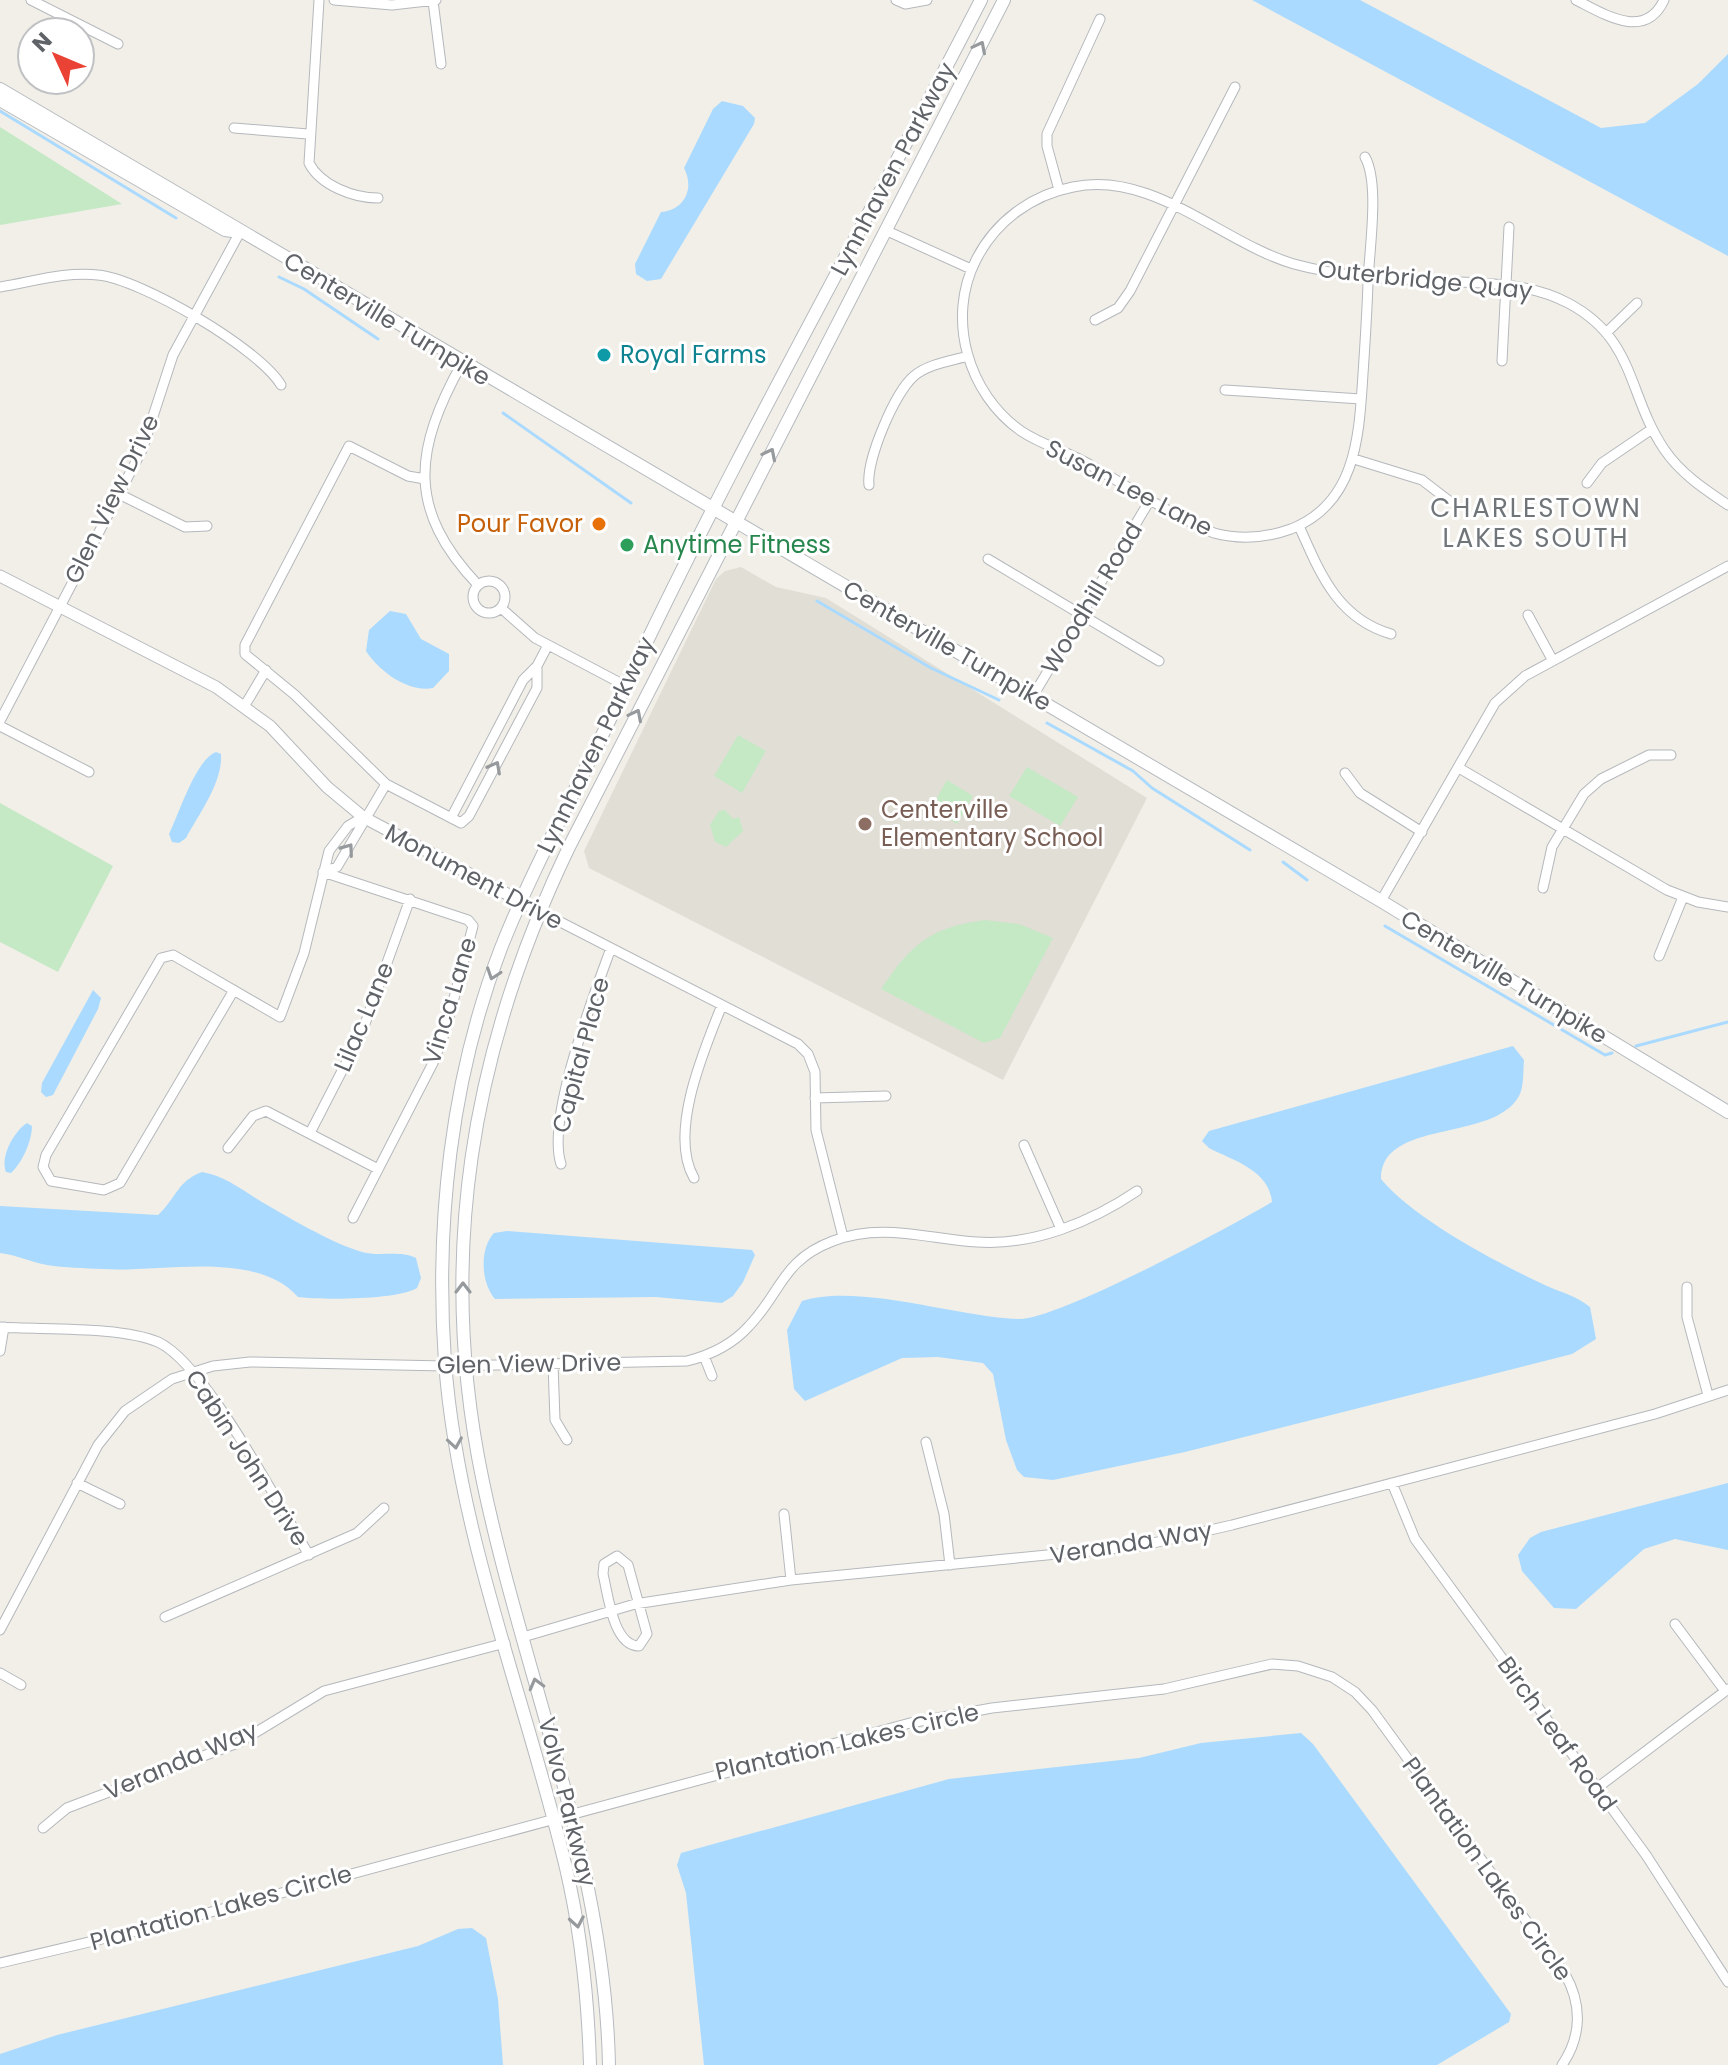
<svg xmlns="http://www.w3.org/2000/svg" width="1728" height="2065" viewBox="0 0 1728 2065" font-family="Poppins,sans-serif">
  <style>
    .education { fill: #e1ded6 }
    .green { fill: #c5e8c5 }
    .water { fill: #aadaff }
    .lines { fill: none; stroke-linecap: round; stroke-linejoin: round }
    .stream { stroke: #aadaff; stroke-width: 3 }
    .minor-casing { stroke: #b5b8bc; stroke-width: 11 }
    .tertiary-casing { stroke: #b5b8bc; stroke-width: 13 }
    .secondary-casing { stroke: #b6babf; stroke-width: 14 }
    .minor { stroke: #fff; stroke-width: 9 }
    .tertiary { stroke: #fff; stroke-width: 11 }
    .secondary { stroke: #fff; stroke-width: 12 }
    .oneway { stroke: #979a9d }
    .culture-dot { fill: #0f9aa8; stroke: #fff; stroke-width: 3 }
    .food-dot { fill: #e8710a; stroke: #fff; stroke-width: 3 }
    .leisure-dot { fill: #2e9e5b; stroke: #fff; stroke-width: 3 }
    .education-dot { fill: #8d6e63; stroke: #fff; stroke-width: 3 }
    .labels { text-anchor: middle; stroke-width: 6; stroke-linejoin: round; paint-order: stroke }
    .street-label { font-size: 24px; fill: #5f6368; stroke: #fff }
    .culture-label { font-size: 24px; fill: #0d838f; stroke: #fff; text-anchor: start }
    .food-label { font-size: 24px; fill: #c56008; stroke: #fff; text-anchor: end }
    .leisure-label { font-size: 24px; fill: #27864d; stroke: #fff; text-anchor: start }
    .education-label { font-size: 24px; fill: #785e54; stroke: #fff; text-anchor: start }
    .neighbourhood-label { font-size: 26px; letter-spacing: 2px; fill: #70757a; stroke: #fff }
  </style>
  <rect width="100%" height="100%" fill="#f1efe8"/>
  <path class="education" d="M741,567L776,587L826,598L1147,798L1003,1080L589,868L584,851L716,579L725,571Z"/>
  <path class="green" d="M0,127L122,204L0,225Z
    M738,735L766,751L742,793L714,776Z
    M1027,767L1078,797L1060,826L1009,796Z
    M947,780L973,796L957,824L931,808Z
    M0,803L113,866L58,972L0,942Z
    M725,810L733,819L739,817L743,831L726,847L715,842L710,825L719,811Z
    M985,920L1019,924L1053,938L1000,1038L984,1043L881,989C911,944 931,927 985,920Z"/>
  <path class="water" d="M1252,0H1360L1601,128L1645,123L1698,84L1728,54V256Z
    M722,101L743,106L755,118L754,124L661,279L647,281L636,274L635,264L661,212C684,210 695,189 684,168L713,109Z
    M390,611L406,614L421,639L449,654V671L433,688C408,693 379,671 366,651L369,630Z
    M216,752L221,754C223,782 199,814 186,838L179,843L172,842L169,834C179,814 196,759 216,752Z
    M93,990L101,998L98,1009L53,1095L46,1097L41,1092L42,1083Z
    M1513,1046L1524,1060C1523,1071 1524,1087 1519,1096C1493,1143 1381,1118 1381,1179C1414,1219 1497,1263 1547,1286C1563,1293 1576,1296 1590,1307L1596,1339L1572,1354L1185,1452L1053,1480L1024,1477L1017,1470L1006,1440L993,1374L983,1363L938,1357L902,1358L805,1401L794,1389L787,1330L802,1301C859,1283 956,1317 1019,1319C1057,1320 1232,1226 1272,1202C1269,1170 1234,1161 1209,1148L1202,1141L1209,1131Z
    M27,1123L32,1126C32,1141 22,1163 11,1173L6,1172C0,1158 13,1132 27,1123Z
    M202,1172C224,1176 238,1187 257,1199C284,1215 331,1243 362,1252C379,1257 400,1250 416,1258L421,1278L417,1288C397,1300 323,1300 298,1297C256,1249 159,1273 103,1269C85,1268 65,1268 47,1265C31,1262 17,1255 0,1253V1206L158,1215C176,1199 177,1181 202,1172Z
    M507,1231L752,1250L755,1255L743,1282L733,1296L722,1303L656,1297L495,1299C481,1283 479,1249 494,1233Z
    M1728,1483V1550L1675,1539L1644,1549L1576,1609L1554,1608L1522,1571L1518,1555L1530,1538L1541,1532Z
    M1301,1733L1313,1744L1511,2014L1509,2022L1437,2065H704L686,1893L677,1865L681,1853L949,1779L1139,1758L1201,1743Z
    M472,1928L486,1938L498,1999L503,2065H0V2054L57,2035L418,1946L458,1929Z"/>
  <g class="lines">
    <path class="stream" d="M0,111L176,218
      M279,277L304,289L378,339
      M503,413L631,503
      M817,601L931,668L999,700
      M1047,723L1133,771L1152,788L1250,850
      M1283,862L1307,880
      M1385,926L1605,1055L1612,1053
      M1636,1046L1728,1022"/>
    <g class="minor-casing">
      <path id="minor" d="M31,0L118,44
        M319,0L309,163C320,185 353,198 378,198
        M334,0L392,5L436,0
        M896,0L905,4L927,0
        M1576,0C1604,14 1645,41 1664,0
        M433,1L441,64
        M234,128L308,134
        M1365,157C1380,184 1369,250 1368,283C1367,314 1365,344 1363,374C1359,435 1357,503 1291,529C1266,538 1240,540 1214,533C1172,515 1132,489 1092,466C1070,452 1043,446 1021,431C968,394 946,318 976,260C995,222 1031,195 1073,187C1153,170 1222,243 1294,264C1341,277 1390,279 1439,281C1483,283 1528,282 1568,303C1636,339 1627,394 1664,449C1680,473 1704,489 1728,505
        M1059,190L1047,146V134L1100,19
        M885,230L971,269
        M0,287C32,282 66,271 98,275C141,279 260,349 281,385
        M1095,320L1118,308L1130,291L1235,87
        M1606,333L1637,303
        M1502,361L1509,227
        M462,363C414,450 406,509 478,585
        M1225,390L1361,399
        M1354,459L1422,480L1448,500
        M425,479L408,476L349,446L245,645V654L295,695L386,784L461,823L469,816L537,688V666
        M1587,483L1602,463L1652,429
        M869,485C866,460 895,392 914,376C928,364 951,361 968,356
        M119,494L185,527L207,526
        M1299,526C1320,573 1337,618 1391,634
        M988,559L1159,661
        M473 597a16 16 0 1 1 32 0a16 16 0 1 1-32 0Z
        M501,608L535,638L626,686
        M1528,615L1553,661
        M1033,696L1150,500
        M245,705L266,670
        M0,721L142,450L173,355L240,232
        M0,726L89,772
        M1459,768L1667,890L1698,902L1728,907
        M1345,773L1360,793L1422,832
        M451,818L523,680L537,666L548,645
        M323,872L468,920L473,926L445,1032L433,1063L353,1218
        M323,872L337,867L386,784
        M1543,888L1552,847L1584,794L1601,779L1649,755H1671
        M1381,901L1495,703L1525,676L1728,566
        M539,911L798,1044L808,1054L815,1072L816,1130L843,1237
        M1659,956L1683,897
        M234,990L120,1183L104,1190L51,1181L43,1167L46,1155L161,958L173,955L280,1017L304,953L329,851L348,826L363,817
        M815,1098L886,1096
        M310,1133L362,1032L410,899
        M1024,1145L1061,1229
        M228,1148L253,1116L266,1111L378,1169
        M561,1164C546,1118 594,995 611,948
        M694,1178C668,1133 704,1050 722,1005
        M1687,1287V1317L1708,1395
        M0,1327C43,1330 121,1326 158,1342C205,1363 279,1506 309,1555
        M0,1351L4,1327
        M704,1356L712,1376
        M553,1364L555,1420L567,1440
        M926,1442L944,1514L950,1565
        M77,1483L120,1504
        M1392,1483L1415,1539L1646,1855L1728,1982
        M784,1514L791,1580
        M617,1556L628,1565L647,1634L639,1646C613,1646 608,1594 603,1574L604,1564Z
        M165,1617L357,1533L384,1508
        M1675,1624L1725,1691
        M0,1630L98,1445L125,1411L172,1379L213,1366L250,1362L445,1366L687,1361C711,1355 732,1345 749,1326C781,1293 782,1260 833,1241C881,1222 928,1239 977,1242C1033,1246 1091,1222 1137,1191
        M523,1637L635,1604L791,1580L1140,1546L1232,1525L1655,1414L1728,1390
        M0,1673L21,1685
        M1597,1788L1728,1689
        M43,1828L67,1808L240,1742L324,1691L505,1643
        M0,1963L174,1922L910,1723L992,1708L1164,1689L1272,1664L1298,1666L1332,1677L1355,1692L1372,1710L1565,1974C1582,2004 1582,2036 1562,2065"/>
    </g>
    <g class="tertiary-casing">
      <path id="tertiary" d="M0,576L216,687L270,726L327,787L363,817L539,911"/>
    </g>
    <g class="secondary-casing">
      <path id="secondary" d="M0,89L1381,901L1728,1112
        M0,100L225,230L240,232
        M590,2065C588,1998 581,1932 566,1868C526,1699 458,1535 445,1362C435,1224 451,1078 501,948C535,862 581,782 620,698C731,461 861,233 981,0
        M609,2065C605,1864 524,1677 483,1482C436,1259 471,1051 569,847L1004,0"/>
    </g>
    <use href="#minor" class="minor"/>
    <use href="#tertiary" class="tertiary"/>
    <use href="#secondary" class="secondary"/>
  </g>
  <defs><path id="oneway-chevron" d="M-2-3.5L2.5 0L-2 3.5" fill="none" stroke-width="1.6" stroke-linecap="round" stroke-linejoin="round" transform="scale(2)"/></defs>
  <g class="oneway">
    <use href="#oneway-chevron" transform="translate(980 47) rotate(-63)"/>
    <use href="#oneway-chevron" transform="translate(770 454) rotate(-63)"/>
    <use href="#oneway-chevron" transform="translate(636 715) rotate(-63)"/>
    <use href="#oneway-chevron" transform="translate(495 767) rotate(-62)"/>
    <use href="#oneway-chevron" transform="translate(348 849) rotate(-54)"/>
    <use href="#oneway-chevron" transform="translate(493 974) rotate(109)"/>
    <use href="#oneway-chevron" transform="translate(463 1288) rotate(-90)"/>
    <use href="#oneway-chevron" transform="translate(455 1443) rotate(81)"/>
    <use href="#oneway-chevron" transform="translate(536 1684) rotate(-105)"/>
    <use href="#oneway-chevron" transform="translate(577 1922) rotate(80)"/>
  </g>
  <circle class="culture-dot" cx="604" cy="355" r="8"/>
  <circle class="food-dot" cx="599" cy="524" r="8"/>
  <circle class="leisure-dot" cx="627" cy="545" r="8"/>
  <circle class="education-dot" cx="865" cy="824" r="8"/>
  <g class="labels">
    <g class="street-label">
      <text transform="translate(893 169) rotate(-62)" y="8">Lynnhaven Parkway</text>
      <text transform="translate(1425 280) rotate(6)" y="8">Outerbridge Quay</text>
      <text transform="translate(387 319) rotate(31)" y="8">Centerville Turnpike</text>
      <text transform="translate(1129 488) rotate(27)" y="8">Susan Lee Lane</text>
      <text transform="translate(112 499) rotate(-64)" y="8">Glen View Drive</text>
      <text transform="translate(1092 598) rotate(-59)" y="8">Woodhill Road</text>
      <text transform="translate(947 646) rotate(30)" y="8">Centerville Turnpike</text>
      <text transform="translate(596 745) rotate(-64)" y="8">Lynnhaven Parkway</text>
      <text transform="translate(474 877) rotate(28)" y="8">Monument Drive</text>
      <text transform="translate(1504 977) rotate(31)" y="8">Centerville Turnpike</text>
      <text transform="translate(450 1001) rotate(-73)" y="8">Vinca Lane</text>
      <text transform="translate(364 1017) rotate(-67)" y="8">Lilac Lane</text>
      <text transform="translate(581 1055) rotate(-75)" y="8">Capital Place</text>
      <text transform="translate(529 1364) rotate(-1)" y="8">Glen View Drive</text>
      <text transform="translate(247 1458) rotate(57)" y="8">Cabin John Drive</text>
      <text transform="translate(1131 1543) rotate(-9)" y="8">Veranda Way</text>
      <text transform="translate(1557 1734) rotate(54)" y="8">Birch Leaf Road</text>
      <text transform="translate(847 1742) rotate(-13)" y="8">Plantation Lakes Circle</text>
      <text transform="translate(181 1761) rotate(-23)" y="8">Veranda Way</text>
      <text transform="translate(567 1802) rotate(76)" y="8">Volvo Parkway</text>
      <text transform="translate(1487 1869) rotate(54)" y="8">Plantation Lakes Circle</text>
      <text transform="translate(221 1908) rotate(-15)" y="8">Plantation Lakes Circle</text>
    </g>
    <g class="culture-label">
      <text x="620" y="363">Royal Farms</text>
    </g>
    <g class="food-label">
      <text x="583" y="532">Pour Favor</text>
    </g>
    <g class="leisure-label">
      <text x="643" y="553">Anytime Fitness</text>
    </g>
    <g class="education-label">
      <text x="881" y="818">Centerville<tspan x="881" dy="28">Elementary School</tspan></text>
    </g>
    <g class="neighbourhood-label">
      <text x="1536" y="517">CHARLESTOWN<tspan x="1536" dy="30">LAKES SOUTH</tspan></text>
    </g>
  </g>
  <g transform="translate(56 56) rotate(314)"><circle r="38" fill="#ffffff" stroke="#bfc1c3" stroke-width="2"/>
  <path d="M0-6L14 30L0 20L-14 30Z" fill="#ea4335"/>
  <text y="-12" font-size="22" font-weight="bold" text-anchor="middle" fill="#5f6368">N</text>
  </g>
</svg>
